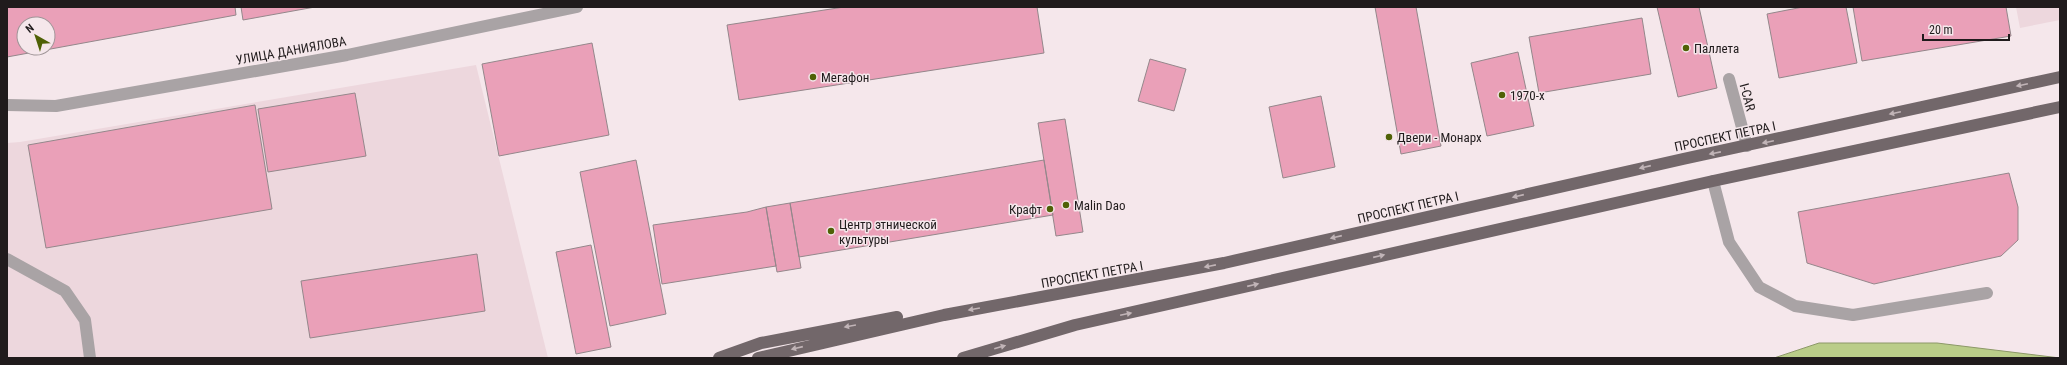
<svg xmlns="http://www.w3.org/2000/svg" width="2067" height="365" viewBox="0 0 2067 365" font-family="'Roboto Condensed',sans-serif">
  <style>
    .built { fill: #edd7dd }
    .water { fill: #bacd89; stroke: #8c9868 }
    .building { fill: #eaa0b8; stroke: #94878b; fill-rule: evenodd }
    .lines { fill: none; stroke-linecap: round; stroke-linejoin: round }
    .minor { stroke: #a9a3a5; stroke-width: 12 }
    .major { stroke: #72676a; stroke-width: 12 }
    .oneway { fill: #c1b4b7 }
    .poi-dot { fill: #4f6106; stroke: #f5e7eb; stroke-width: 1.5 }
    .labels { text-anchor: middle; stroke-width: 3; stroke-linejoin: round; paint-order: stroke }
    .poi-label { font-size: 13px; fill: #201b1c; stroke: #f5e7eb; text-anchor: start }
    .street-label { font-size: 13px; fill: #201b1c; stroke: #f5e7eb }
  </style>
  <rect width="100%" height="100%" fill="#f5e7eb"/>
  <path class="built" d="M2016,7H2060V20L2020,28Z
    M476,65L548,358H7V143L20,142Z"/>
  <path class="water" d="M1819,343H1937L2060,358H1774Z"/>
  <path class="building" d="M7,7H235L236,15L7,57ZM24,24H48V48H24Z
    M241,7H315L243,20Z
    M844,7H1037L1044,53L739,100L727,25Z
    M1375,7H1416L1441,146L1401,154Z
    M1657,7H1699L1717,88L1678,97Z
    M1803,7H1846L1857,63L1779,78L1767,14Z
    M1853,7H2006L2011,36L1862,61Z
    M1642,18L1651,74L1539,93L1529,37Z
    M592,43L609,135L499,156L482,64Z
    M1518,52L1534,126L1487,136L1471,63Z
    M1150,59L1186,69L1174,111L1138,101Z
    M355,93L366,156L268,172L258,109Z
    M1321,96L1335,167L1283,178L1269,107Z
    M255,105L272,209L46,248L28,145Z
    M1065,119L1083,232L1056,236L1038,123Z
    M636,160L666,314L610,326L580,172Z
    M1044,160L1053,215L799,257L790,203Z
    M2009,173L2018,207V240L2001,256L1874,284L1807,263L1798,212Z
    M790,203L801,268L777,272L766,207Z
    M766,207L776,266L662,284L653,225L747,212Z
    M591,245L611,347L576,354L556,252Z
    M477,254L485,311L310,338L301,281Z"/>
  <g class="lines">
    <path class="minor" d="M1729,79L1747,146
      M7,105L56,106L347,55L577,7
      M1713,181L1729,242L1759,287L1795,306L1853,315L1987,293
      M7,259L65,291L85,320L90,358"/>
    <path class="major" d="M719,358L761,343L897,317
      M758,358L944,315L1224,263L1683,159L2060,77
      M963,358L1075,325L1713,181L2060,107"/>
  </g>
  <defs><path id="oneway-solid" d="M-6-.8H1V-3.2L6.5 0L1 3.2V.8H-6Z"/></defs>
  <g class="oneway">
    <use href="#oneway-solid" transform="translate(2022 85) rotate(168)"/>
    <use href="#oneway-solid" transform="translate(1895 113) rotate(168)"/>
    <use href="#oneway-solid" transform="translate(1768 142) rotate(168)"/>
    <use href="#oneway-solid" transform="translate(1715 153) rotate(169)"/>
    <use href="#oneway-solid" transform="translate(1645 167) rotate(167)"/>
    <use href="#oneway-solid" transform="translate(1518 196) rotate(167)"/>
    <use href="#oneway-solid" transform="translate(1336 237) rotate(167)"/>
    <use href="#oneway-solid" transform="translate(1379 256) rotate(-13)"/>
    <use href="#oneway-solid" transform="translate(1210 266) rotate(169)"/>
    <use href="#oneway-solid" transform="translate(1253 285) rotate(-13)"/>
    <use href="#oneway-solid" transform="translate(974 309) rotate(170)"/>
    <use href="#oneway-solid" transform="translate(1126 314) rotate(-12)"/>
    <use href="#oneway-solid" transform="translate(850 326) rotate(170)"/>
    <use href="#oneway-solid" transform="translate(1000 347) rotate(-16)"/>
    <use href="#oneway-solid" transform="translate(797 348) rotate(167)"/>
  </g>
  <g class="poi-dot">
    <circle cx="1686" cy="48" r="4"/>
    <circle cx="813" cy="77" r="4"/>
    <circle cx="1502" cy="95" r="4"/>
    <circle cx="1389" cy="137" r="4"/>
    <circle cx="1066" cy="205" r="4"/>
    <circle cx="1050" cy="209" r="4"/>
    <circle cx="831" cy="231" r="4"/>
  </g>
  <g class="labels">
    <g class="poi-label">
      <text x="1694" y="53">Паллета</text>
      <text x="821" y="82">Мегафон</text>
      <text x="1510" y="100">1970-х</text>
      <text x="1397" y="142">Двери - Монарх</text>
      <text x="1074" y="210">Malin Dao</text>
      <text x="1042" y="214" text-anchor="end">Крафт</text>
      <text x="839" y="229">Центр этнической<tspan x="839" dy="15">культуры</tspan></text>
    </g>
    <g class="street-label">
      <text transform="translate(291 50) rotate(-10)" y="5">УЛИЦА ДАНИЯЛОВА</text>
      <text transform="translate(1748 97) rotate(75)" y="5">I-CAR</text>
      <text transform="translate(1725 136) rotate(-12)" y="5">ПРОСПЕКТ ПЕТРА I</text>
      <text transform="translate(1408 207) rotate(-13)" y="5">ПРОСПЕКТ ПЕТРА I</text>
      <text transform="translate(1092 274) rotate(-10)" y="5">ПРОСПЕКТ ПЕТРА I</text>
    </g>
  </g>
  <rect width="2067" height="365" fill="none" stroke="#201b1c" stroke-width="16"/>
  <g transform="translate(36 36) rotate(321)"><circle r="19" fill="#f5e7eb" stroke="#a09598"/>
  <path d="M0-3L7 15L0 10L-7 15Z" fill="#4f6106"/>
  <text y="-6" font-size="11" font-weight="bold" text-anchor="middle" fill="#201b1c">N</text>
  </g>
  <path d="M1923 34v6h86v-6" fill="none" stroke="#201b1c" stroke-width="2"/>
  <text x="1929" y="34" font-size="12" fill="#201b1c" stroke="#f5e7eb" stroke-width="3" paint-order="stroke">20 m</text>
</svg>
